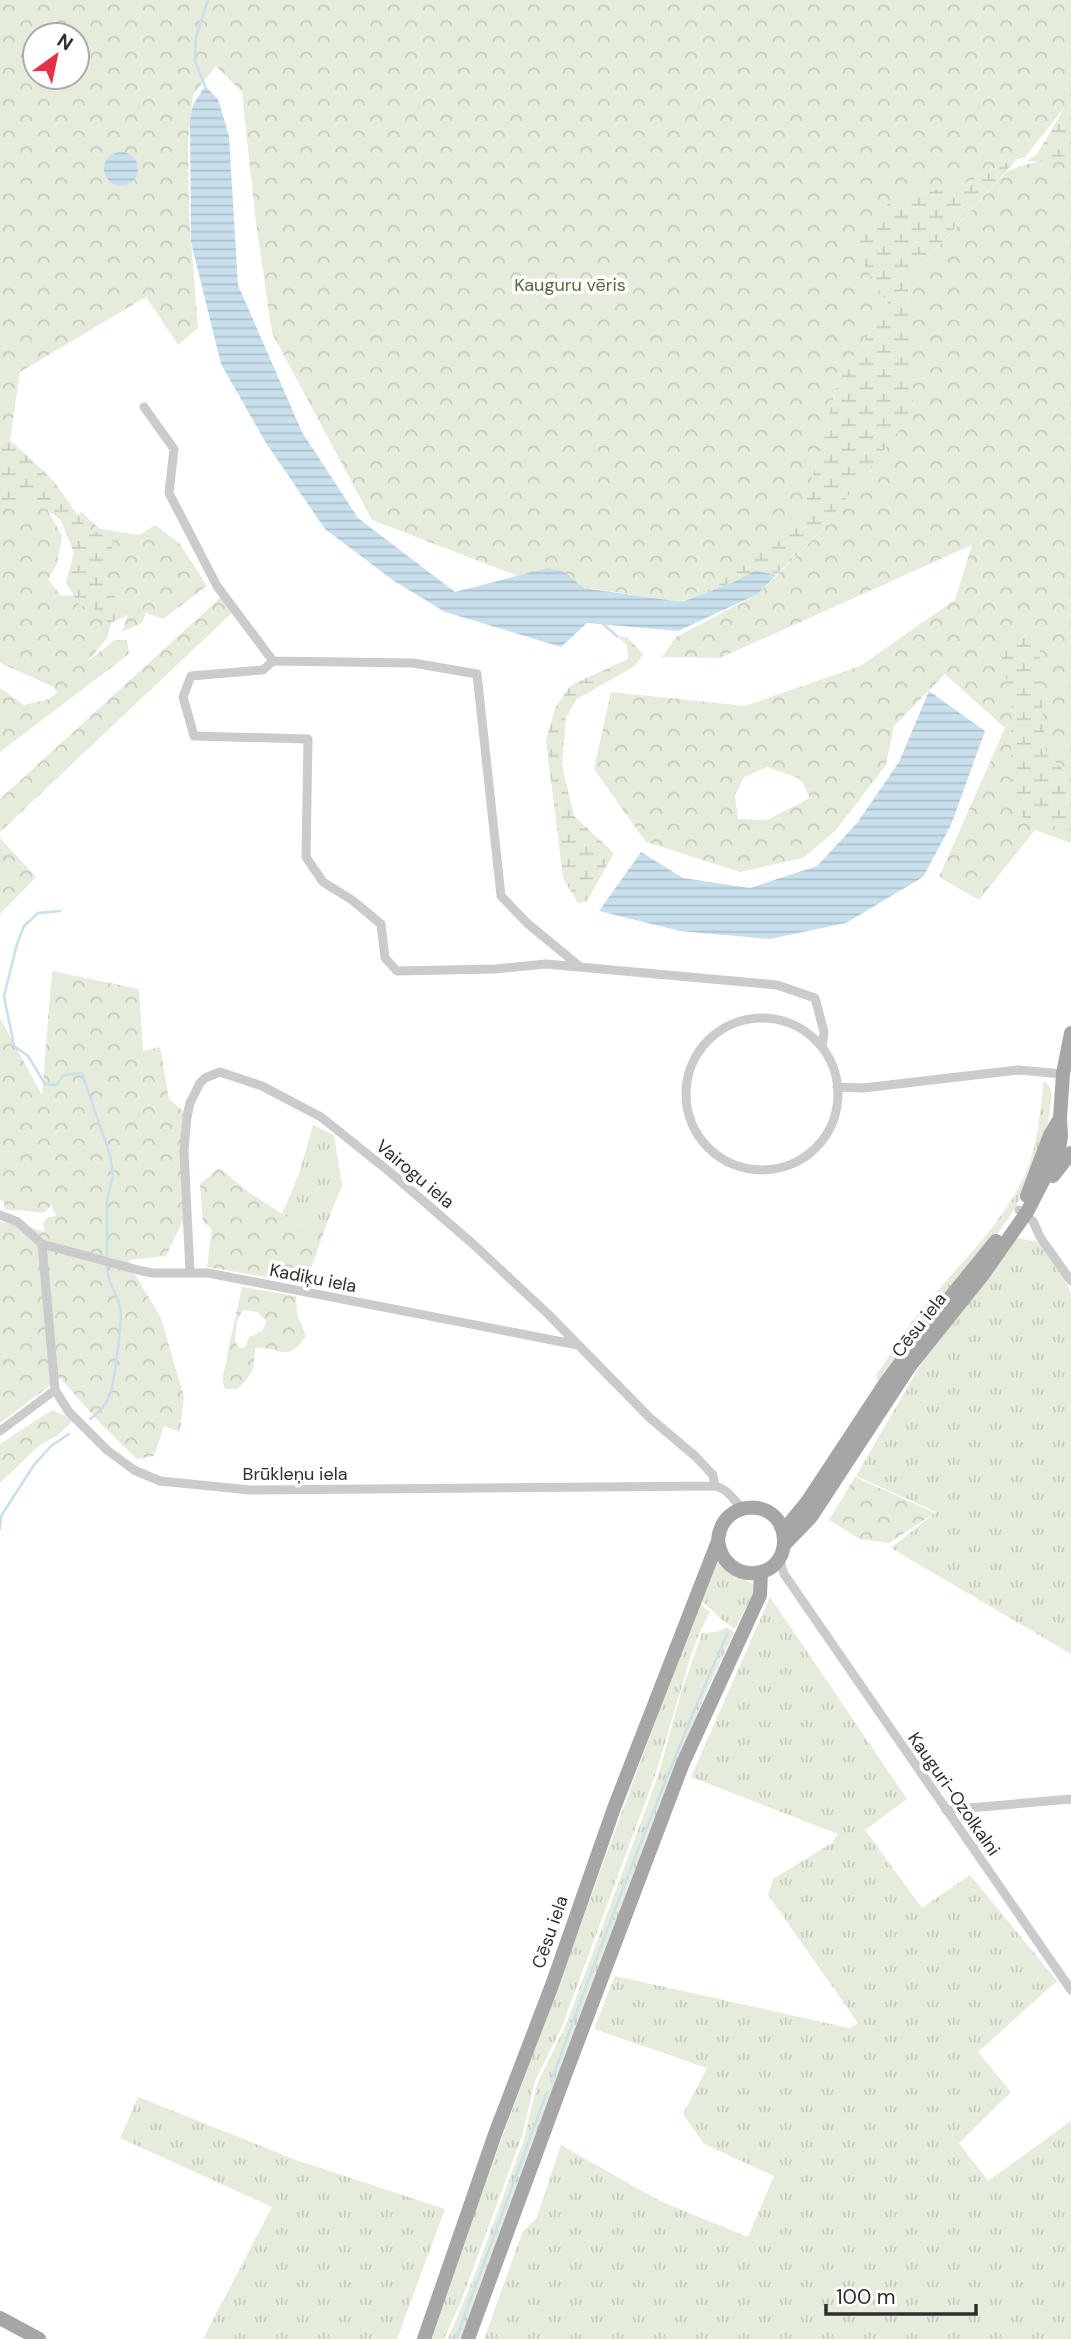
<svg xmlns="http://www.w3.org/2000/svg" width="1071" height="2339" viewBox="0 0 1071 2339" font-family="'DM Sans',sans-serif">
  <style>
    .grass { fill: url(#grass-tufts) }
    .forest { fill: url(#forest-crowns); fill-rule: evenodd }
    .wetland { fill: url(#wetland-marsh) }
    .water { fill: url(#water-rules) }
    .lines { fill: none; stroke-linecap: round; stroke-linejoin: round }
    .stream { stroke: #c8e0ec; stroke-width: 2.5 }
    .minor { stroke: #cbcbcb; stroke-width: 9 }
    .primary { stroke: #a6a6a6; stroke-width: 14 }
    .labels { text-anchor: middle; stroke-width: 7; stroke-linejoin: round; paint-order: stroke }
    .park-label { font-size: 18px; fill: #546a3b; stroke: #fff }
    .street-label { font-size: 18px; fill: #2e2e2e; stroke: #fff }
  </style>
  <defs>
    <pattern id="grass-tufts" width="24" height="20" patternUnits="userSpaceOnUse" patternTransform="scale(1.75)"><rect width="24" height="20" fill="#e5ecdc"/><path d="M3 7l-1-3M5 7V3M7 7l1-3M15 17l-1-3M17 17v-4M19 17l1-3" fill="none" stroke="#c5cbbd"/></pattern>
    <pattern id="forest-crowns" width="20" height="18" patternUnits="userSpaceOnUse" patternTransform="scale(1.75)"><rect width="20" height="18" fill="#e5ecdc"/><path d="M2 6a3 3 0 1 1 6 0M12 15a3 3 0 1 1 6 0" fill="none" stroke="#c5cbbd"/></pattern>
    <pattern id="wetland-marsh" width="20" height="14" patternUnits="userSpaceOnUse" patternTransform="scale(1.75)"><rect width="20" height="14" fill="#e5ecdc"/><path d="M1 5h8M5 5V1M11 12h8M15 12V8" fill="none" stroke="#c5cbbd"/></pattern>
    <pattern id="water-rules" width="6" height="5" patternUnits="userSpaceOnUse" patternTransform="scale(1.75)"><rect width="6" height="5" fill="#c8e0ec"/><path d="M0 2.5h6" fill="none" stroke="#acc0cb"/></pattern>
  </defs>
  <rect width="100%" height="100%" fill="#fff"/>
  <path class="grass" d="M1044,1081C1055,1088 1051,1104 1049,1115C1039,1195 990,1243 942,1302C921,1328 901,1355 880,1382L877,1380L876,1375C893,1352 906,1327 925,1305C961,1262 1005,1223 1027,1170C1038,1142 1040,1110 1044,1081Z
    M313,1125L334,1135L342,1185L324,1231H308L282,1214L299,1174Z
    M1017,1238L1038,1242L1065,1280L1071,1294V1654L891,1548L936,1512L856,1476L928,1352Z
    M715,1560L730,1572L757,1586L735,1629L721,1619L700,1599Z
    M770,1597L907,1799L865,1830L922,1908L970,1875L1057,1981L978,2052L1011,2092L959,2143L988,2181L1071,2121V2339H484L523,2231L536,2219L561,2145L660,2201L748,2237L774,2176L704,2144L683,2114L707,2068L594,2029L615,1976L849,2028L858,2023L768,1895L773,1879L832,1843L838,1834L691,1777Z
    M699,1603L710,1612L699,1634L691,1655L656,1773L561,2029L535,2081L522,2136L460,2304L444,2339H428Z
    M727,1627L734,1632L709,1686L668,1785L461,2339H448L473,2279L524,2139L537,2084L566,2025L659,1773L681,1693L702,1633L716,1632Z
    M138,2097L296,2160L445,2209L397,2339H203L272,2207L120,2138Z"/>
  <path class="forest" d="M0,0H1071V89L1066,105L1025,157L1005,163L969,182L891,200L889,305L840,375L801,520L682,602L523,578L372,520L272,333L255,215L242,92L216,66L193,95L188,142L189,215L198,328L178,345L146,297L20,372L10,440L0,445ZM35,35H77V77H35Z
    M1071,154V843L1035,830L979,900L939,877L1005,728L945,674L894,726L886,765L836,830L803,858L740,872L646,842L594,769L611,692L745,706L860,666L955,600L972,545L720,658L662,657L676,637L758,594L819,533L912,413L908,280L1005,173C1025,162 1048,161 1071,154ZM767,767L801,779L810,798L767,820L738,819L735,796L744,777Z
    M0,484L41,498L62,536L57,564L48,579L61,596L80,595L112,620L107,638L87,662L115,640H127L129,654L0,752V688L24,705L49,699L57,693L54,687L0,663Z
    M81,512L100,529L139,535L155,525L180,544L207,586L163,619L146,613L142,623L122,632L128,615L108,602L73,519Z
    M221,597L233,612L0,832V799Z
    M0,838L36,877L0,914Z
    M52,971L139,989L143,1051L160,1047L169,1099L184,1112L181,1161L185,1216L166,1256L129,1260L131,1268L161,1318L184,1397L180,1432L164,1426L154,1456L137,1459L99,1422L60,1378L0,1423V1222L22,1225L45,1232L43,1223L48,1217L56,1216L51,1205L44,1213L18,1210H5L4,1202L0,1199V1018L42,1095Z
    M219,1168L250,1193L308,1231H324L306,1284L207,1267L212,1229L203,1222L200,1184Z
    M242,1287L296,1296L297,1314L306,1336C286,1365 280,1346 255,1348C255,1367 252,1377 237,1389H225C219,1376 227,1368 227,1355ZM243,1310L258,1312L266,1321C265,1331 258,1334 249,1337L246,1346L241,1349L235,1342L237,1321Z
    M52,1410L74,1420L57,1436L41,1444L0,1483V1444Z
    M855,1477L935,1513L889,1543L860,1539L829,1520Z"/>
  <path class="wetland" d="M1071,89V154L1044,162L1026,161L1036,156L1066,105Z
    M1017,159L908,280L913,413L819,533L776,575L756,570L734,582L682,602L801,519L840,375L889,305L854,250L891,200L969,182L1005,163Z
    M10,440L53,480L86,527L114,541L104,582L128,615L108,624L102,622L93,607L80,606L66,582L74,553L61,520L38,503L0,506V445Z
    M1023,623L1040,648V677L1046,751L1071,779V831L1022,817L1010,782L1012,704L1000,650Z
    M618,637H627L643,654L635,666L577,699L566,717L562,766L574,816L614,853L587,901L578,903L563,878L546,740L556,706L571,685L628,659L627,645Z"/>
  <path class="water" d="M205,86L218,99L229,136L238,285L302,432L358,518L455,592L547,568L563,571L584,588L682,602L734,582L756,570L776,575L758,594L678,631L587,623L561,647L445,612L394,581L325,529L266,443L221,364L191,242L190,119L193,105Z
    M104 169a17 17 0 1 1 34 0a17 17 0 1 1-34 0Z
    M929,691L985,731L951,825L923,877L846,923L770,939L680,931L599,911L641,852L683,878L750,888L817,866L857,823L899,762Z"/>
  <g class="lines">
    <path class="stream" d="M205,86L195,61L196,37L208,0
      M603,624L618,637
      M60,911L38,913L24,926L17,944L4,996L14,1046L28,1056L45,1084L56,1085L64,1075L82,1073L110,1155L113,1176L107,1200V1255
      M90,1419C98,1413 104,1408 108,1399C114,1388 123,1318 120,1307C116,1292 107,1281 107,1266
      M0,1529L1,1516L34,1465L51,1446L69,1434
      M551,2082C606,1930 663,1780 728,1632
      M456,2339L547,2092"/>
    <path class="minor" d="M144,407L174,449L169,493L217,586L273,661L413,663L477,674L501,896L527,923L579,966
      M273,661L263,670L191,676L183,697L194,736L308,739L306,857L323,882L352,900L381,924L385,958L397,971L495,969L546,964L777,985L815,998L824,1032L822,1047
      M686 1094a76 76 0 1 1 152 0a76 76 0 1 1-152 0Z
      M837,1087L863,1088L1018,1070L1063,1074
      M1019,1210L1033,1221L1040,1237L1071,1281
      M0,1215L18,1222L42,1244L142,1271L153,1273H208L578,1345
      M42,1244L55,1390L69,1412L107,1450L134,1470L160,1481L250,1490L715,1486C730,1490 732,1500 743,1508
      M190,1272L184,1151L187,1117L190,1103L200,1083L205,1078L220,1072L262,1086L321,1117L391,1173L473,1244L548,1314L650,1418L695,1456L713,1475L715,1486
      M0,1431L55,1390
      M779,1558L784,1574L1071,1990
      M946,1810L1071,1799"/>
    <path class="primary" d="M1053,1176L1071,1153
      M1027,1196L1050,1135L1060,1118
      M781,1527L789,1524L807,1502L882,1388L935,1316L996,1241
      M784,1545L811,1517L910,1366L982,1276L1027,1212L1059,1150L1061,1136L1060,1118L1063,1074L1071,1033
      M0,2318L39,2339
      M424,2339L495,2134L552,1985L614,1808L718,1541C721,1496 783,1497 784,1540C785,1582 724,1586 718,1541
      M468,2339L559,2091L683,1763L760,1595L761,1572"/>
  </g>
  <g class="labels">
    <g class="park-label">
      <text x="570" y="291">Kauguru vēris</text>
    </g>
    <g class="street-label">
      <text transform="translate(415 1174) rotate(40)" y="6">Vairogu iela</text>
      <text transform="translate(313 1278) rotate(11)" y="6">Kadiķu iela</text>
      <text transform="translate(919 1325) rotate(-52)" y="6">Cēsu iela</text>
      <text x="295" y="1480">Brūkleņu iela</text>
      <text transform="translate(954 1794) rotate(55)" y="6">Kauguri-Ozolkalni</text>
      <text transform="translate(550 1932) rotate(-71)" y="6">Cēsu iela</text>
    </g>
  </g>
  <g transform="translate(56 56) rotate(33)"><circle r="33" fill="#ffffff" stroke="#ababab" stroke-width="2"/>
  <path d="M0-5L12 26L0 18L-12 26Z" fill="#e72f47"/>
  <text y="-10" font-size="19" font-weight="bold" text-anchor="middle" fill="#2e2e2e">N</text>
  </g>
  <path d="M826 2304v10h150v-10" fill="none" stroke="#2e2e2e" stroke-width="3.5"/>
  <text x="836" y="2304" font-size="21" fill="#2e2e2e" stroke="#ffffff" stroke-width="5" paint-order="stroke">100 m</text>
</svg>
